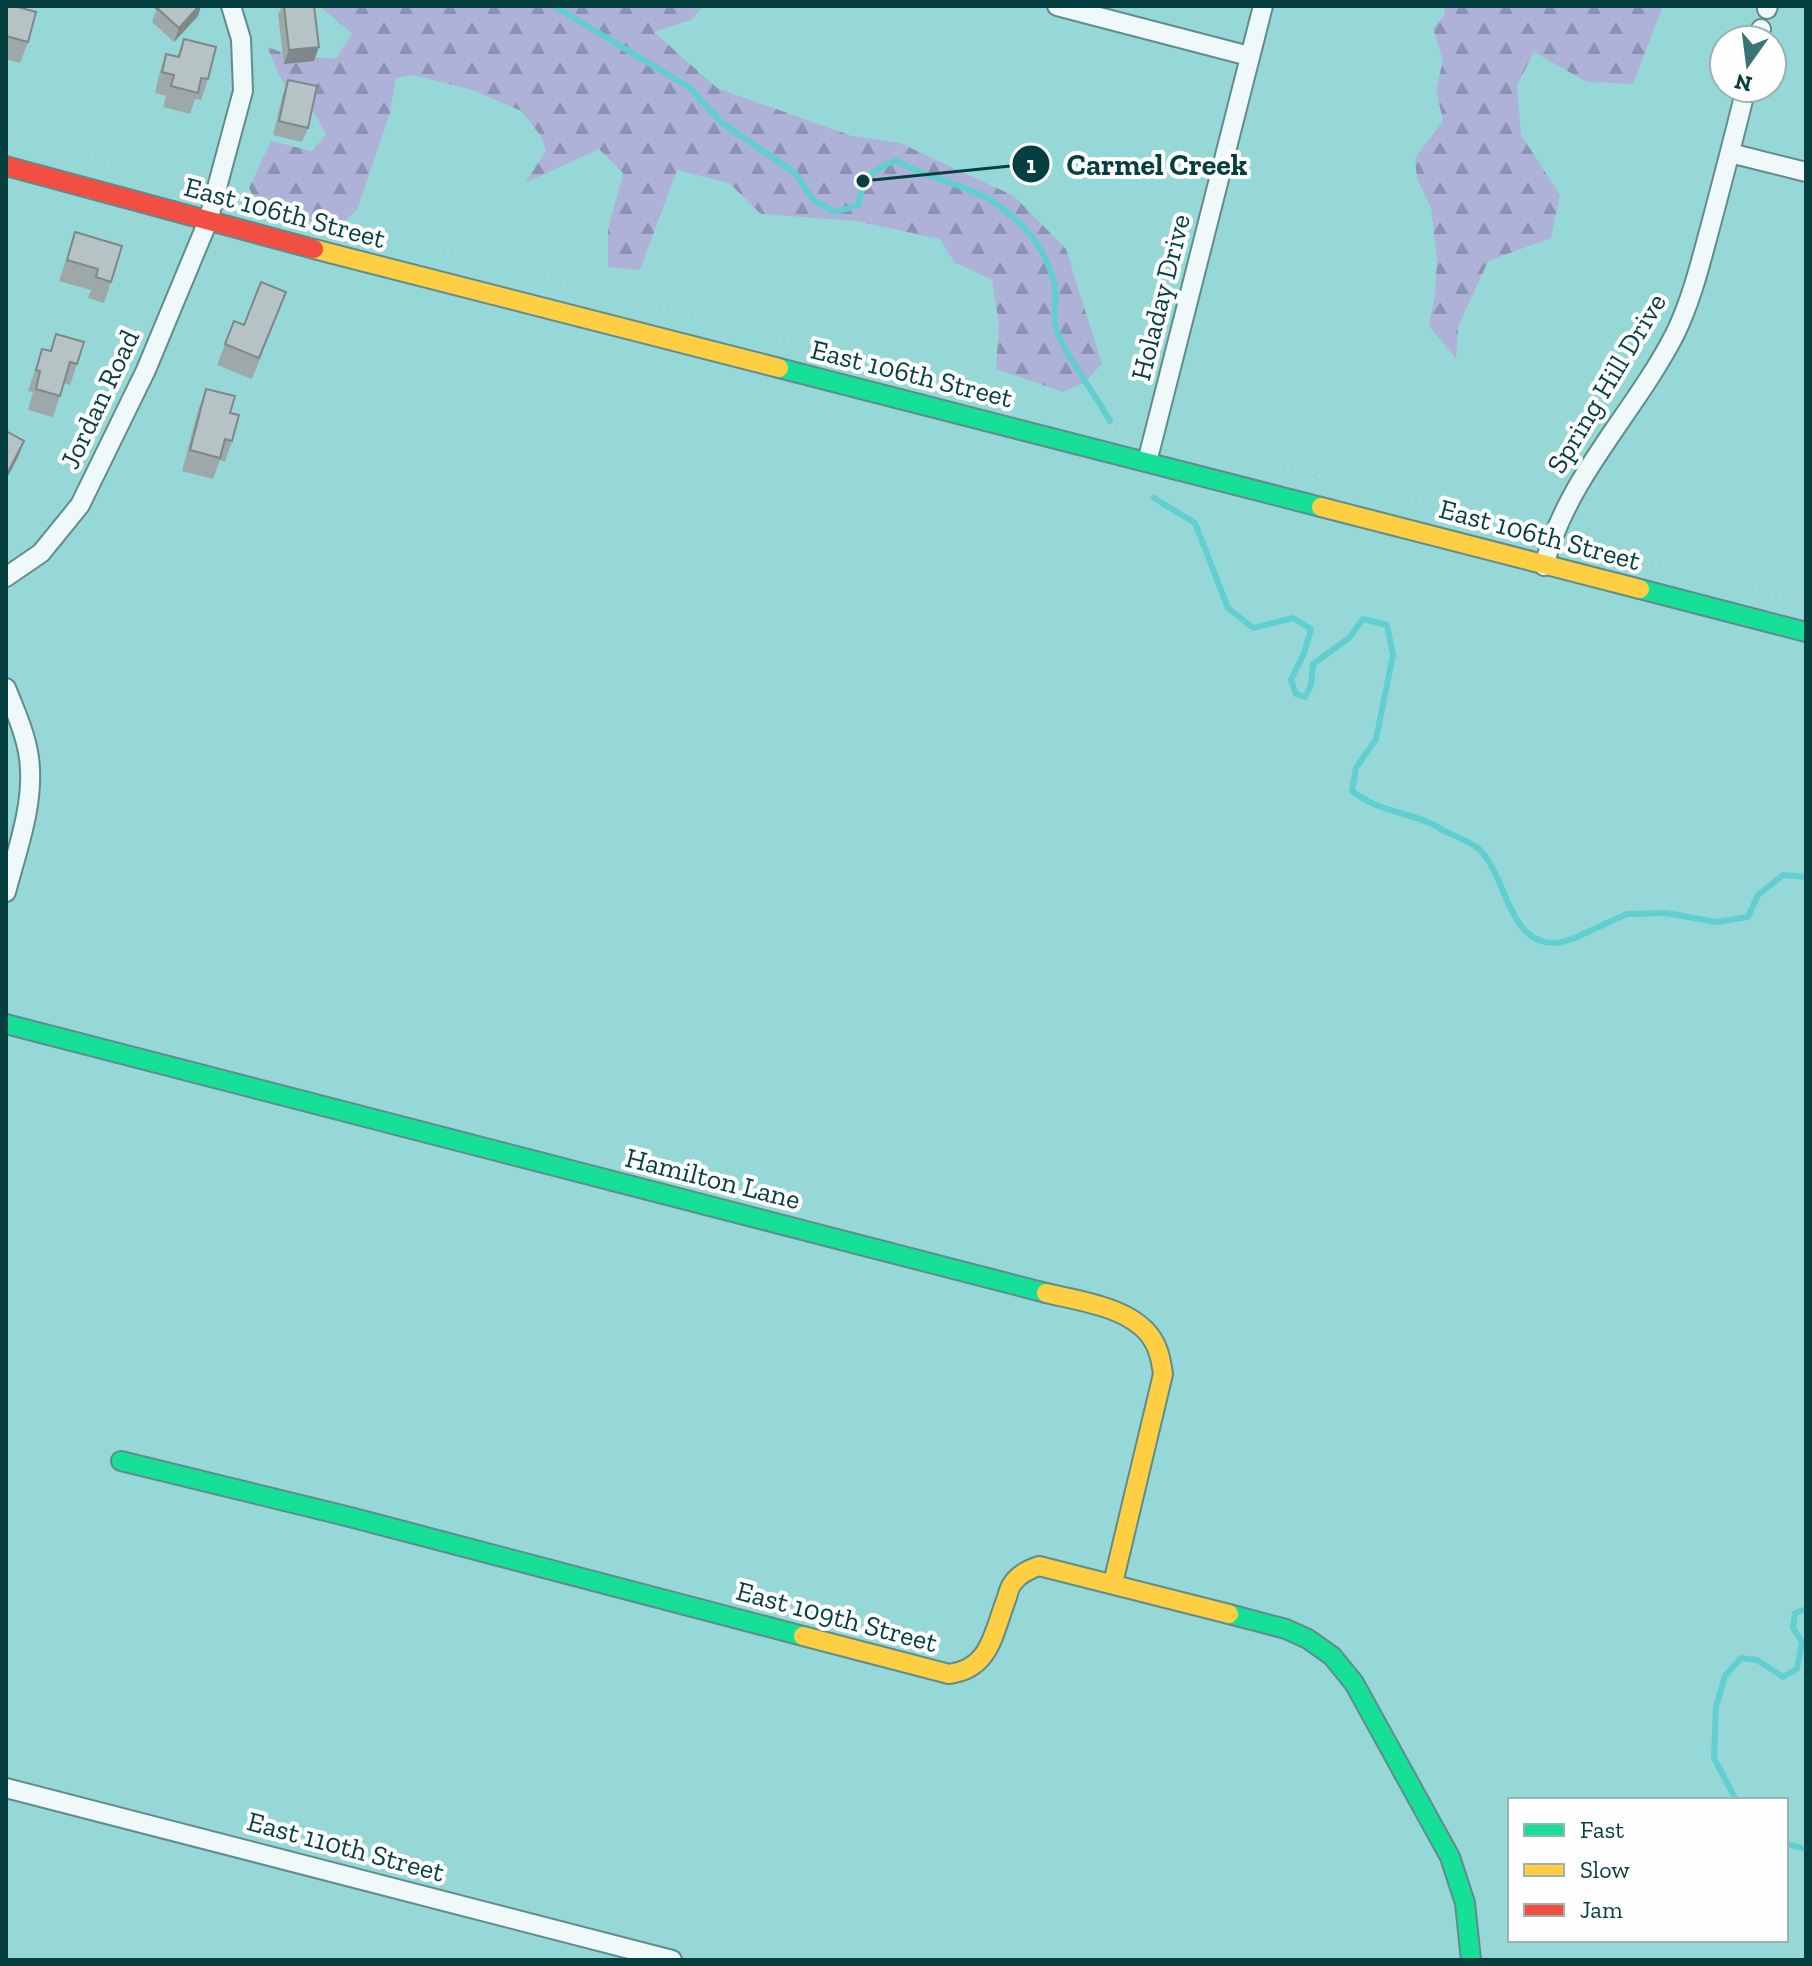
<svg xmlns="http://www.w3.org/2000/svg" width="1812" height="1966" viewBox="0 0 1812 1966" font-family="'Zilla Slab',serif">
  <style>
    .forest { fill: url(#forest-firs) }
    .lines { fill: none; stroke-linecap: round; stroke-linejoin: round }
    .stream { stroke: #61cfd0; stroke-width: 6 }
    .street-casing { stroke: #618c8c; stroke-width: 22 }
    .fast-casing { stroke: #618c8c; stroke-width: 22 }
    .slow-casing { stroke: #618c8c; stroke-width: 22 }
    .jam-casing { stroke: #618c8c; stroke-width: 22 }
    .path { stroke: #bcd1d1; stroke-width: 3; stroke-dasharray: 2 6; stroke-linecap: butt }
    .street { stroke: #eff9f9; stroke-width: 18 }
    .fast { stroke: #16e098; stroke-width: 18 }
    .slow { stroke: #ffcf43; stroke-width: 18 }
    .jam { stroke: #f24e42; stroke-width: 18 }
    .wall { fill: #9da8a9 }
    .shaded-wall { fill: #7f8889 }
    .building { fill: #b6c3c4; stroke: #7f8889; stroke-width: 2 }
    .labels { text-anchor: middle; stroke-width: 8; stroke-linejoin: round; paint-order: stroke }
    .street-label { font-size: 28px; fill: #063f40; stroke: #fefefe }
    .leader { fill: none; stroke: #063f40; stroke-width: 3 }
    .callout-dot { fill: #063f40; stroke: #fefefe; stroke-width: 3 }
    .mark-label { font-size: 24px; text-anchor: middle; font-weight: bold; fill: #fff }
    .callout-label { font-size: 30px; text-anchor: middle; font-weight: bold; fill: #063f40; stroke: #fefefe; stroke-width: 8; stroke-linejoin: round; paint-order: stroke }
  </style>
  <defs>
    <pattern id="forest-firs" width="22" height="20" patternUnits="userSpaceOnUse" patternTransform="scale(2)"><rect width="22" height="20" fill="#afb2d8"/><path d="M5 1l3.5 6h-7zM16 11l3.5 6h-7z" fill="#8c92b1"/></pattern>
  </defs>
  <rect width="100%" height="100%" fill="#96d8d8"/>
  <path class="forest" d="M319,6H704L691,20L654,32L717,88L852,136L900,143L1014,196L1066,249L1102,364L1085,382L1063,392L996,369L999,324L992,280L954,262L940,239L856,221L761,214L729,183L677,170L640,270L608,267V230L623,173L599,149L525,183L546,151L541,136L521,111L473,90L413,75L396,78L390,113L357,210L339,226L261,212L249,188L271,141L312,151L326,134L312,109L283,83L267,47L293,56L336,59L352,33Z
    M1445,6H1663L1633,84L1587,82L1534,52L1517,85L1521,135L1560,195L1551,238L1488,261L1458,327L1456,359L1429,326L1435,295L1437,259L1431,208L1417,179L1415,158L1443,121L1436,89L1443,61L1433,28L1444,16Z"/>
  <g class="lines">
    <path class="stream" d="M554,6L690,88L721,122L795,173L814,201L836,212L858,205C864,177 869,172 896,160C926,179 963,183 992,201C1024,222 1048,250 1055,288C1057,300 1053,313 1055,325C1062,351 1096,395 1110,421
      M1154,498L1195,523L1228,608L1253,628L1293,618L1311,629L1304,653L1291,680L1296,694L1305,697L1311,685L1313,664L1349,638L1363,619L1387,625L1393,655L1376,739L1356,768L1352,791C1382,814 1406,810 1438,827
      M1440,829C1452,835 1469,841 1479,849C1506,874 1508,944 1554,943C1562,943 1571,939 1578,937
      M1581,935L1627,914L1666,913L1716,922L1748,917L1758,895L1783,875L1806,877
      M1736,1800L1714,1758L1716,1707L1725,1676L1741,1658L1757,1660L1783,1677L1797,1669L1802,1642L1793,1628L1795,1613L1806,1609
      M1786,1844L1806,1849"/>
    <g class="street-casing">
      <path id="street" d="M1057,6L1249,56
        M1767,9L1768,6
        M1758,40L1761,29
        M1730,153L1806,172
        M1147,462L1263,6
        M1544,566C1567,477 1634,414 1675,334C1692,299 1701,261 1711,224C1723,179 1735,133 1746,88
        M6,577L41,553L80,505L146,370L208,221L243,91L241,39L231,6
        M6,688C15,710 26,735 29,758C35,803 17,850 6,892
        M6,1788L672,1960"/>
    </g>
    <g class="fast-casing">
      <path id="fast" d="M779,368L1321,507
        M1640,589L1806,632
        M6,1024L1046,1293
        M121,1461L350,1517L803,1636
        M1229,1614L1286,1629L1308,1639L1332,1656L1354,1683L1450,1857L1465,1903L1471,1960"/>
    </g>
    <g class="slow-casing">
      <path id="slow" d="M314,249L779,368
        M1321,507L1640,589
        M1046,1293C1079,1301 1130,1307 1151,1337C1159,1348 1161,1361 1163,1374L1113,1583
        M803,1636L949,1674C990,1669 993,1634 1006,1600C1008,1595 1009,1587 1013,1583C1019,1574 1030,1569 1039,1566L1229,1614"/>
    </g>
    <g class="jam-casing">
      <path id="jam" d="M6,166L314,249"/>
    </g>
    <path class="path" d="M6,136L147,172L200,179
      M235,183L261,201L940,381L992,395L1014,404
      M1111,430L1131,422L1138,424
      M1172,434L1247,457L1536,531
      M1570,540L1806,603"/>
    <use href="#street" class="street"/>
    <use href="#fast" class="fast"/>
    <use href="#slow" class="slow"/>
    <use href="#jam" class="jam"/>
  </g>
  <path class="wall" d="M6,6L28,42L20,63L6,59Z
    M151,6H201L198,16L174,42L152,22L156,10Z
    M282,6H314V61L284,64L278,15Z
    M184,39L208,79L201,100L195,99L190,114L163,107L166,96L155,93L159,75L166,54L177,57Z
    M288,80L308,128L302,142L273,135L283,94Z
    M75,232L111,282L104,303L88,298L91,290L59,281Z
    M286,292L252,379L217,365L234,321L244,325Z
    M56,334L77,364L70,385L64,383L53,417L28,410L33,392L28,391L42,349L50,351Z
    M206,389L230,413L232,441L225,462L220,460L213,479L182,471L198,410Z"/>
  <path class="shaded-wall" d="M199,6H201L198,16L174,42L179,28Z
    M319,47L314,61L284,64L289,50Z
    M24,441L19,455L6,480V476Z"/>
  <path class="building" d="M6,6H14L36,12L28,42L6,36Z
    M158,6H199L179,28L157,8Z
    M284,6H314L319,47L289,50Z
    M184,39L216,47L208,79L201,78L198,93L171,86L174,75L162,72L166,54L179,57Z
    M288,80L317,86L308,128L279,121Z
    M75,232L122,246L111,282L96,277L98,269L67,260Z
    M261,282L286,292L259,358L225,344L234,321L244,325Z
    M56,334L84,342L77,364L70,362L60,396L36,389L40,371L36,370L42,349L51,351Z
    M206,389L235,396L230,413L239,415L232,441L225,439L220,458L190,450Z
    M6,431L24,441L6,476Z"/>
  <g class="labels">
    <g class="street-label">
      <text transform="translate(285 212) rotate(15)" y="10">East 106th Street</text>
      <text transform="translate(1160 297) rotate(-76)" y="10">Holaday Drive</text>
      <text transform="translate(912 373) rotate(14)" y="10">East 106th Street</text>
      <text transform="translate(1606 383) rotate(-59)" y="10">Spring Hill Drive</text>
      <text transform="translate(99 399) rotate(-65)" y="10">Jordan Road</text>
      <text transform="translate(1540 534) rotate(15)" y="10">East 106th Street</text>
      <text transform="translate(713 1178) rotate(14)" y="10">Hamilton Lane</text>
      <text transform="translate(837 1616) rotate(15)" y="10">East 109th Street</text>
      <text transform="translate(346 1846) rotate(15)" y="10">East 110th Street</text>
    </g>
  </g>
  <path class="leader" d="M863 181L1031 164"/>
  <g class="callout-dot">
    <circle cx="863" cy="181" r="8"/>
    <circle cx="1031" cy="164" r="20"/>
  </g>
  <g class="mark-label">
    <text x="1031" y="173">1</text>
  </g>
  <g class="callout-label">
    <text x="1157" y="175">Carmel Creek</text>
  </g>
  <rect width="1812" height="1966" fill="none" stroke="#063f40" stroke-width="16"/>
  <rect x="1508" y="1798" width="280" height="144" fill="#fefefe" stroke="#9bb2b2" stroke-width="2"/>
  <rect x="1524" y="1824" width="40" height="12" fill="#16e098" stroke="#9bb2b2" stroke-width="2"/>
  <text x="1580" y="1838" font-size="24" fill="#063f40">Fast</text>
  <rect x="1524" y="1864" width="40" height="12" fill="#ffcf43" stroke="#9bb2b2" stroke-width="2"/>
  <text x="1580" y="1878" font-size="24" fill="#063f40">Slow</text>
  <rect x="1524" y="1904" width="40" height="12" fill="#f24e42" stroke="#9bb2b2" stroke-width="2"/>
  <text x="1580" y="1918" font-size="24" fill="#063f40">Jam</text>
  <g transform="translate(1748 64) rotate(194)"><circle r="38" fill="#fefefe" stroke="#9bb2b2" stroke-width="2"/>
  <path d="M0-6L14 30L0 20L-14 30Z" fill="#387575"/>
  <text y="-12" font-size="22" font-weight="bold" text-anchor="middle" fill="#063f40">N</text>
  </g>
</svg>
